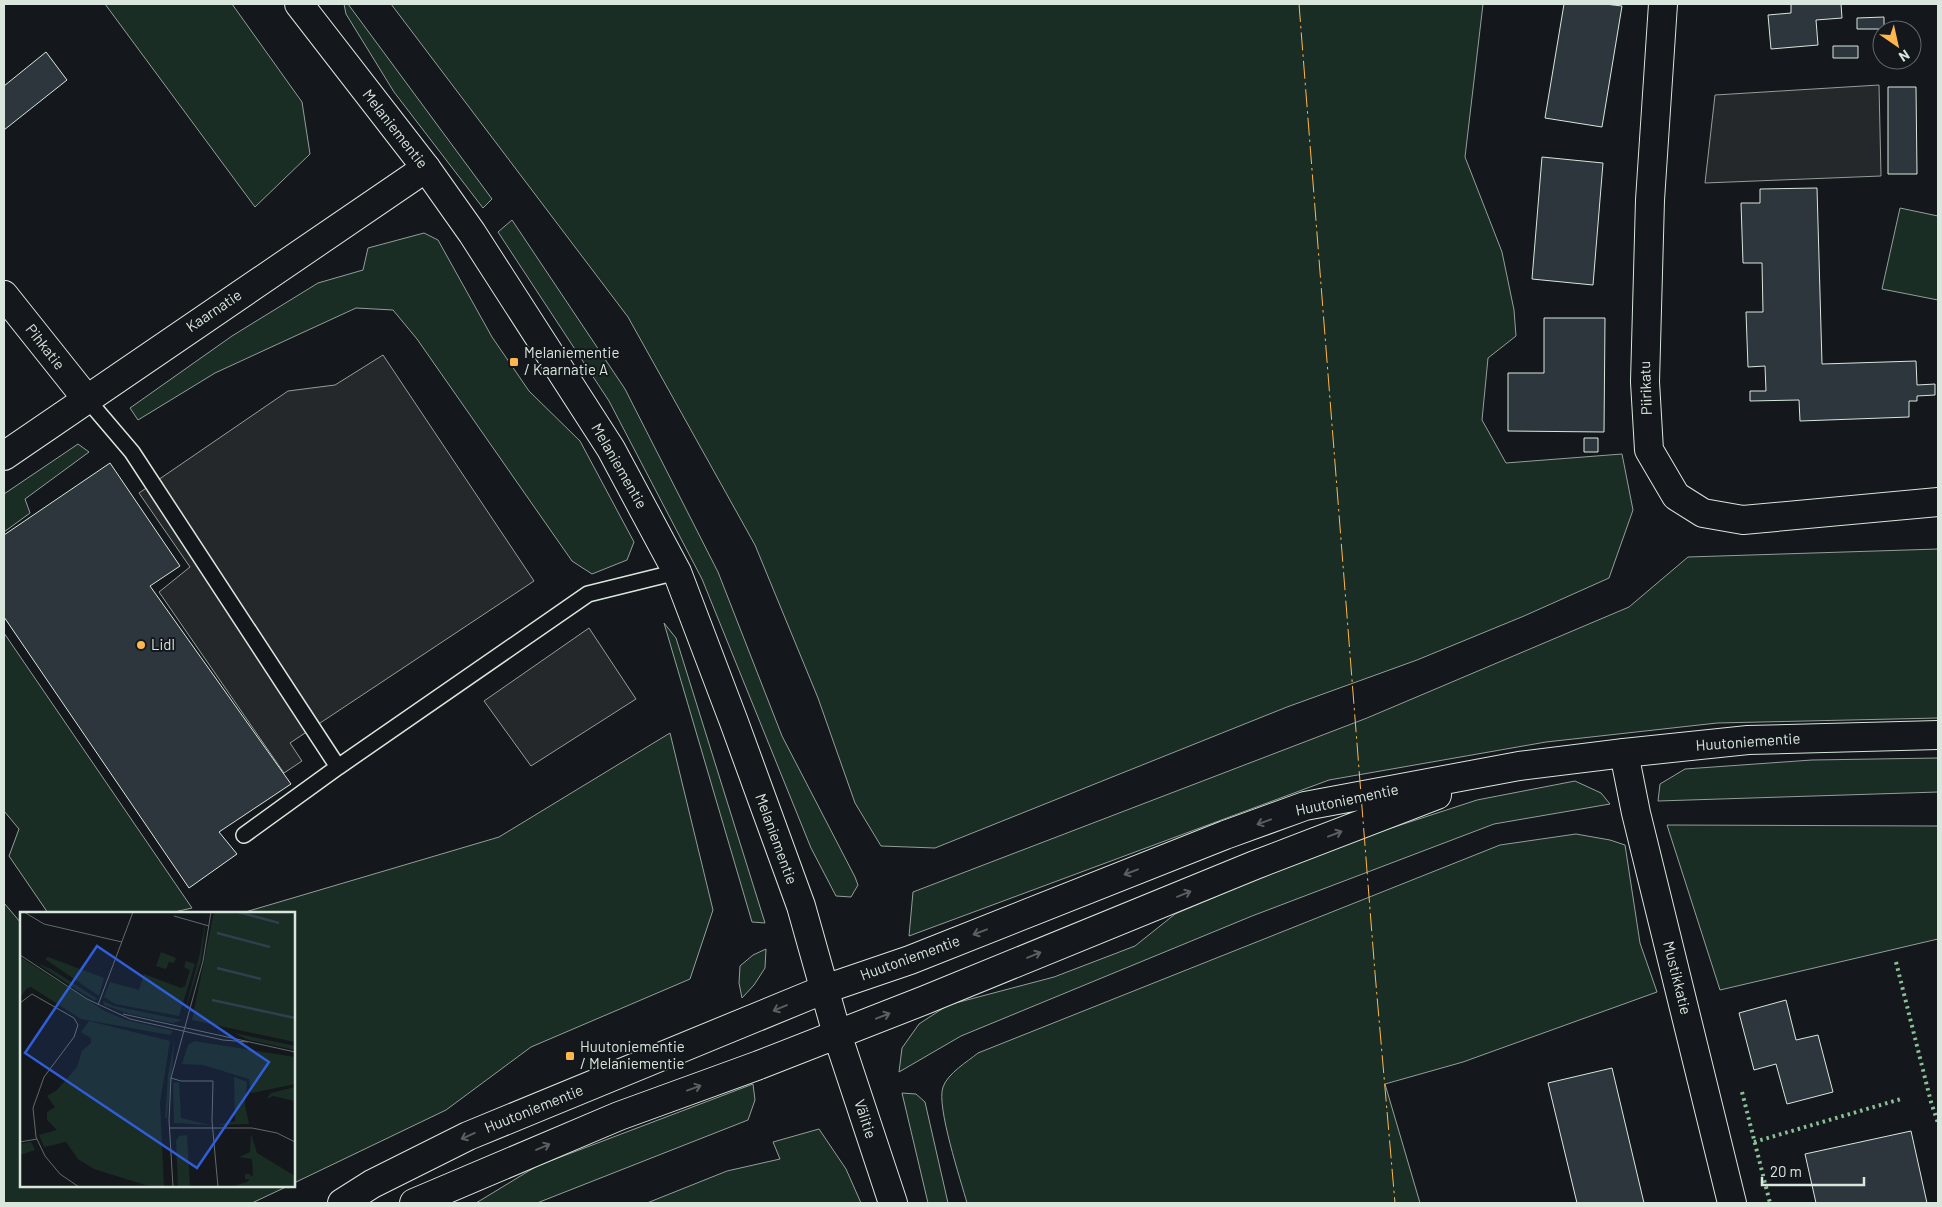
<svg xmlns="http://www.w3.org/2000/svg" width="1942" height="1207" viewBox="0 0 1942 1207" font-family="Barlow,sans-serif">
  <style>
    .green { fill: #1a2d24; stroke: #939e99 }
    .parking { fill: #24282b; stroke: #939e99 }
    .building { fill: #2c363c; stroke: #d8e6dc }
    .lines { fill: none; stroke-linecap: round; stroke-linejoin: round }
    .service-casing { stroke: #d8e6dc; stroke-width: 18 }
    .minor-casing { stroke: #d8e6dc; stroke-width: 30 }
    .secondary-casing { stroke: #d8e6dc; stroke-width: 30 }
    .service { stroke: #14181c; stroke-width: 15 }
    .minor { stroke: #14181c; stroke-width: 28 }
    .secondary { stroke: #14181c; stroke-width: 28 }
    .hedge { stroke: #8ac095; stroke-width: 4; stroke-dasharray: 2.5 4; stroke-linecap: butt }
    .power { stroke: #ffb74d; stroke-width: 1; stroke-dasharray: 18 4 2.5 4; stroke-linecap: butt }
    .oneway { stroke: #59605f }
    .poi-dot { fill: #ffb74d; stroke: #14181c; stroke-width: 2 }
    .labels { text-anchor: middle; stroke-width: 4; stroke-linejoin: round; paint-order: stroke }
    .street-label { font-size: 15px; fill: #d8e6dc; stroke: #14181c }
    .poi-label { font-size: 15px; fill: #d8e6dc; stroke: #14181c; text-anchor: start }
    .inset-river { fill: none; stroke: #2f3f4d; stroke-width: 2.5 }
    .inset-road { fill: none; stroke: #626a69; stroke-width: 1 }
    .view { fill: #305dd8; fill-opacity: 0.15; stroke: #305dd8; stroke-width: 2.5 }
    .inset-edge { fill: none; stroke: #d8e6dc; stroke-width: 2.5 }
  </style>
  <rect width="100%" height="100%" fill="#14181c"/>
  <path class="green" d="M105,4H232L302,102L310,154L255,207Z
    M344,4H348L492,199L483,208L394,92L346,14Z
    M391,4H1483L1465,157L1502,252L1514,310L1516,336L1488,358L1482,420L1506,463L1622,454L1633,510L1609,578L1524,616L1417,660L1287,707L935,848L881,846L855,803L818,698L755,545L628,317Z
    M1900,208L1938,216V300L1882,289Z
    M512,220L625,389L718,572L782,736L855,877L858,885L851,897L836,896L811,848L702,579L609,401L498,232Z
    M424,233L438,240L492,337L529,391L580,441L634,542L627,560L592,574L572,561L417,339L393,310L356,308L215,373L138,420L130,408L232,336L318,283L363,270L368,248Z
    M78,444L89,452L25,499L30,513L4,532V494Z
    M1938,549V718L1717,723L1546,742L1329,780L909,936L913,892L1367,718L1629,607L1688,557Z
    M664,623L676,638L765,923L752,922Z
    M4,633L192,908L170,913H48L9,856L19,829L4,811Z
    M670,733L713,910L690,979L531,1047L446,1110L294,1183V913H242L499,837Z
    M1938,758V792L1658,801L1660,784L1685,769L1812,760Z
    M1575,781L1601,793L1610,804L1494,824L1252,916L961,1036L899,1072L902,1048L919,1024L948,1005L1054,977L1135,946L1175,914L1333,847L1477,800Z
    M1667,825L1938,826V939L1720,990Z
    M1576,834L1610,840L1625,845L1640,943L1657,992L1463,1062L1385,1084L1420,1203H967C961,1181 936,1106 943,1087C948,1073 967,1062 978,1053L1500,845Z
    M4,903L21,923V1186H288L252,1203H4Z
    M766,949L765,968L754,985L742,998L739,983L740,966L753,955Z
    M753,1084L755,1100L748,1120L537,1203H476L537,1166Z
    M902,1093L916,1094L925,1102L948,1203H928Z
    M819,1129L846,1169L861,1203H647L727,1171L780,1159L773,1142Z"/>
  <path class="parking" d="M1879,85L1881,176L1705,183L1715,95Z
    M383,355L534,581L290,743L302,761L284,773L159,592L190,567L139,493L288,391L335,385Z
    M589,628L636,699L531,766L484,701Z"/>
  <path class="building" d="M1564,4H1605L1622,6L1602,127L1545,118Z
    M1791,4H1841L1842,18L1816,20L1818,45L1771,49L1768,15L1791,13Z
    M1884,17V29H1857V18Z
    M1833,46H1858V58H1833Z
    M46,52L67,80L4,130V86Z
    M1888,87H1916L1917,174H1888Z
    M1542,157L1603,163L1593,285L1532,279Z
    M1817,188L1822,364L1916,361L1917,385L1935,384V395L1917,396V401H1909V417L1800,421L1799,400L1750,401V391H1766L1765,366L1748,367L1746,312H1763L1762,263H1743L1741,203H1760V189Z
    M1544,318H1605L1604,432L1508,431V373H1544Z
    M1584,438H1598V452H1584Z
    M110,463L180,566L150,586L291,784L219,832L237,854L189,888L4,617V535Z
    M1786,1000L1796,1040L1818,1035L1833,1092L1787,1104L1776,1064L1754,1070L1739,1013Z
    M1612,1068L1644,1203H1577L1548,1083Z
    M1911,1131L1927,1203H1816L1805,1154Z"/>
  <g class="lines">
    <g class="service-casing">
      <path id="service" d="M86,398L132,452L338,767L588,594L677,572
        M244,835L338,767"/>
    </g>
    <g class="minor-casing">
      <path id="minor" d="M1663,4L1650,200L1645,382L1649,450L1676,496L1703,513L1743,520L1938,502
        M4,295L86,398
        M4,456L426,168
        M1624,753L1636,813L1732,1203"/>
    </g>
    <g class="secondary-casing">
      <path id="secondary" d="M299,4L426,168L472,233L611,449L677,572L734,722L801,906L837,1034L893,1203
        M342,1203L372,1184L468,1136L825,989L910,960L1225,835L1305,806L1519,766L1624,753L1748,740L1938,735
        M414,1203L619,1116L759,1065L925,1000L1255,865L1437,795"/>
    </g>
    <use href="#service" class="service"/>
    <use href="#minor" class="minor"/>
    <use href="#secondary" class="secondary"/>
    <path class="hedge" d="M1896,962L1931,1102L1938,1123
      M1742,1092L1770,1203
      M1754,1142L1901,1099"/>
    <path class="power" d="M1299,4L1375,973L1395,1203"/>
  </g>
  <defs><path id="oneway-shaft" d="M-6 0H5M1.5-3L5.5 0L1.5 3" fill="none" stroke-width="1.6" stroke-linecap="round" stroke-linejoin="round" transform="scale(1.25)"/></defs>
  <g class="oneway">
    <use href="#oneway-shaft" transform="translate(1264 822) rotate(160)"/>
    <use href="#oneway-shaft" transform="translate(1335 834) rotate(-21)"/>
    <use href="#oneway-shaft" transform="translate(1131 872) rotate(159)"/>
    <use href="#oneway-shaft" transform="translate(1184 894) rotate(-22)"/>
    <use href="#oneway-shaft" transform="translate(980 932) rotate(159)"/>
    <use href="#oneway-shaft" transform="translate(1034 955) rotate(-22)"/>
    <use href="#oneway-shaft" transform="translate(780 1008) rotate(157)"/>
    <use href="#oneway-shaft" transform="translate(883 1016) rotate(-21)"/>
    <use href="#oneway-shaft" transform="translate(694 1088) rotate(-20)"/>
    <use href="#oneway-shaft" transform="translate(468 1136) rotate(156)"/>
    <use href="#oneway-shaft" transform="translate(543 1147) rotate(-23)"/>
  </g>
  <g class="poi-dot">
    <rect x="509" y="357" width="10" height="10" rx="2.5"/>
    <circle cx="141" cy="645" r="5"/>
    <rect x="565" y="1051" width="10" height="10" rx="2.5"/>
  </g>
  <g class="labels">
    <g class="street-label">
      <text transform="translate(395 129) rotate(52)" y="5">Melaniementie</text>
      <text transform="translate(214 311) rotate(-34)" y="5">Kaarnatie</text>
      <text transform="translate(45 347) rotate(52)" y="5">Pihkatie</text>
      <text transform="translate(1646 388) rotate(-92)" y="5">Piirikatu</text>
      <text transform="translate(619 466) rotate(60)" y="5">Melaniementie</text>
      <text transform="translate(1748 742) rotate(-4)" y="5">Huutoniementie</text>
      <text transform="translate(1347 800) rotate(-12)" y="5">Huutoniementie</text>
      <text transform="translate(776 839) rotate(70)" y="5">Melaniementie</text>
      <text transform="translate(910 958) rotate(-20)" y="5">Huutoniementie</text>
      <text transform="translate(1677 978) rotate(76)" y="5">Mustikkatie</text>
      <text transform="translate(534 1109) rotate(-22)" y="5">Huutoniementie</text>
      <text transform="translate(865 1119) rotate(72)" y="5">Välitie</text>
    </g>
    <g class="poi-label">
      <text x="524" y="358">Melaniementie<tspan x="524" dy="17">/ Kaarnatie A</tspan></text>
      <text x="151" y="650">Lidl</text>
      <text x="580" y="1052">Huutoniementie<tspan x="580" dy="17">/ Melaniementie</tspan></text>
    </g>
  </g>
  <g transform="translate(20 912)">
    <rect width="275" height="275" fill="#14181c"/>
    <path d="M187,0L181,49L163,106L180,41ZM194,0H275V130L172,108ZM141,40L156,46L154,51L149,50L146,57L136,54ZM0,45L85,99L106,108L153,119L150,123L61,107L11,75L7,76L0,86ZM28,45L84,66L79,84L25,47ZM166,49L175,52L159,104L95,92L84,85L90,70L119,78L124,62L161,76L165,74L170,58L164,55ZM18,52L31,57L78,87L74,88L62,81ZM83,89L94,94L162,108L153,111L110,102L84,93ZM69,109L150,129L140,191L144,275H132L74,257L58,247L46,230L24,235L19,223L37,218L27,208V200L35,195L27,184L37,178L57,155L62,139L71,131V126L61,120ZM214,121L275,134V138L229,128ZM155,126L147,206H145L148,163ZM174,129L275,145V172L231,181L229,167L183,153L162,152L168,133ZM214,165L227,170L225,193L229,212L197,213L215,209ZM159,170L161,206L190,213L154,211L153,171ZM275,175V189L253,184L246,187L251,181ZM231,222L237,241L275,264V275H211L227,270L230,267H225V262H230L231,265L233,263L232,247L219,245L230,240ZM167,223L170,275H158L156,229L159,224ZM11,230L15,238L0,243V232Z" fill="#1a2d24"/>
    <path class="inset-river" d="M218,0L259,11M197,21L250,35M197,56L241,67M192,88L275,106"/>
    <path class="inset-road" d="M4,0L24,12L102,30M154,4L189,14M0,43L67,87L110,107L203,128L228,130M0,91L12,82L54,106L58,113L54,125L24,165L13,196L16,225L25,244L40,262L59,275M78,93L113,0M103,102L275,140M151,166L161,169H193L192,209L198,275M149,216H232L257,221L275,230M0,230L17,227M153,275L149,208L151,166L183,49L191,0"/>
    <path class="view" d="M77,34L249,150L177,256L5,141Z"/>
    <rect width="275" height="275" class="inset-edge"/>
  </g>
  <rect width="1942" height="1207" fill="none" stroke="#d8e6dc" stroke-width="10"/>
  <g transform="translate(1897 45) rotate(146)"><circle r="24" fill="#14181c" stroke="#626a69"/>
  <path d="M0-4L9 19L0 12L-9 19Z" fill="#ffb74d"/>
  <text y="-8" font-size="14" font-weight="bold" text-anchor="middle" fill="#d8e6dc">N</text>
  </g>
  <path d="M1762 1177v8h102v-8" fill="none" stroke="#d8e6dc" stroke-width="2.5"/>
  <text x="1770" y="1177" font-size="15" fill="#d8e6dc" stroke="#14181c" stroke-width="4" paint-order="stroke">20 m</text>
</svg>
